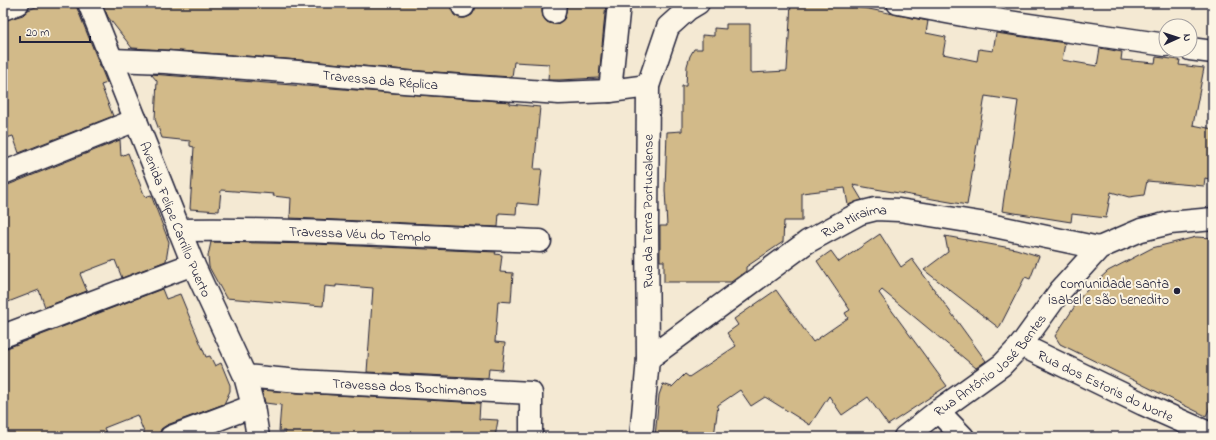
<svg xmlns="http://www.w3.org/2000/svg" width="1216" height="440" viewBox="0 0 1216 440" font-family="'Indie Flower',sans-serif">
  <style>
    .building { fill: #d2ba89; stroke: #22223b }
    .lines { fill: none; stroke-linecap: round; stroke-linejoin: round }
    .minor-casing { stroke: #22223b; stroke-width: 25 }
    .minor { stroke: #fcf5e5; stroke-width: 22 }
    .poi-dot { fill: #22223b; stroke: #fcf5e5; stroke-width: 1.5 }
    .labels { text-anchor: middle; stroke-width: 4; stroke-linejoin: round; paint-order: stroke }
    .street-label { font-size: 14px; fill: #22223b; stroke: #fcf5e5 }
    .poi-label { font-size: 14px; fill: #22223b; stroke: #fcf5e5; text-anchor: end }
  </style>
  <rect width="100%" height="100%" fill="#f4e9d3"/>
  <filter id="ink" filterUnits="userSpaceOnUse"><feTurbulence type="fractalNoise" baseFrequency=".025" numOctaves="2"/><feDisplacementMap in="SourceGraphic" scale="8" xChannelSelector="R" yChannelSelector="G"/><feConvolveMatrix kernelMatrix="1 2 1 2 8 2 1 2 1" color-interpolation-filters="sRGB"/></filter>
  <g filter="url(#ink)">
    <path class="building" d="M46,3H77V8L107,83L101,85L113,116L19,153L13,136L3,139V21L23,15L28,10Z
      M102,3H451V9L454,15L459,18H465L472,15L475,10L476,3H542V11L543,17L547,22L553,24L559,23L564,19L566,13L567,3H606L599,78L559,80H548L549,64L514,62L512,77L405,70L299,60L166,50L132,48L108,17Z
      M791,3H820L869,9L928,21L926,33L946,37L943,54L977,61L979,49L993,51L996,33L1065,43L1062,60L1097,66L1100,48L1122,52L1121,60L1155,63L1156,57L1180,60L1179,65L1204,68L1193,125L1213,129V180L1205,178L1204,186L1147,181L1144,195L1129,197L1111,192L1106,218L1072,214L1071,222L1002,211L1018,101L985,96L967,205L853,185L862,200L848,205L845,188L802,193V221H784L783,242L746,267V271L731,282H664V261H660V226H667L665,190L667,132L682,131V86H686L687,66L690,56L694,49H702V35L714,36V28L726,29V24H750V73L787,71Z
      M151,74L510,102V104L540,107L534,169H542L538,205L517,203L516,214L499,213L498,227L290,218L291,198L273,196L274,194L221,190L219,211L190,209L194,147L190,146V141L162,138L155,119L157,81Z
      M120,140L121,156L128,153L145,197L151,195L169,242L166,261L122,278L115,260L81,273L80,274L87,291L45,307L39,290L3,304V185H8Z
      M880,234L901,267L912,259L986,361L976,368L882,290L879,293L947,386L888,425L868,397L842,415L829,396L810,425L765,397L751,406L740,390L718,405L714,437H655L659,395L663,384L672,387L685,374L689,377L736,346L727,333L738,325L734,319L776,290L813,342L848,318L845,313L850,310L817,261L831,251L839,262Z
      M945,236L1016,249L1039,256L1030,279L1025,277L999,328L924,270L948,252Z
      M1196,237L1213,238V401L1206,416L1060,344L1055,336L1083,294L1108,271L1152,248Z
      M211,242L314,244L496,252L495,254L502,255L500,272L513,273L511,302L498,301L495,342L505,343L502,370L489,369L488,378L367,372L373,288L336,285V287L325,286L323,306L226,298L209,267L208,256Z
      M162,289L166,299L180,294L206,357L210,356L215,366L221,363L230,385V391L224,404L167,425L161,429L159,437H146L137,415L104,428L108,437H3V348H7Z
      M262,390L298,393L480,403L479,419L498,420L495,437H285V431H279L281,405L265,403Z"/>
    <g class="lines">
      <g class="minor-casing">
        <g id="minor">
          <path id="s1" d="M89,3L193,264L245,376L253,406L258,437"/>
          <path d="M898,3L968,16L1166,45"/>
          <path d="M463,6L464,3"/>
          <path d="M3,9L18,3"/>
          <path d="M554,12L555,3"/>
          <path d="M1190,49L1213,52"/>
          <path id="s2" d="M112,60L165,62L298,72L404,82L559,93L610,91L648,86"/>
          <path d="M610,91L619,3"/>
          <path d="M3,173L136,120"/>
          <path id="s3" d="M179,230C300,228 420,237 540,241"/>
          <path d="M3,336L193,264"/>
          <path id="s4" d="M1021,345L1143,404L1213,435"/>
          <path id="s5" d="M648,359L807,242L860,213L876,209L899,210L980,223L1099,248"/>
          <path id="s6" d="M245,376L299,381L531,393V437"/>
          <path d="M938,411L963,437"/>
          <path d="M171,437L253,406"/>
          <path id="s7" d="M641,437L648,359L647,225L648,86L668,27L688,9L698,3"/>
          <path id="s8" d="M905,437L938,411L1002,365L1021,345L1060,291L1099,248L1141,230L1170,223L1213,219"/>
        </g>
      </g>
      <use href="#minor" class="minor"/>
    </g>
  </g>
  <circle class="poi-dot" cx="1177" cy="291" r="4"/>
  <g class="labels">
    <g class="street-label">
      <text dy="5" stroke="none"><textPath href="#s2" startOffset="269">Travessa da Réplica</textPath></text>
      <text dy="5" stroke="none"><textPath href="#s7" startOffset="226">Rua da Terra Portucalense</textPath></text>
      <text dy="5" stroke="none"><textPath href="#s1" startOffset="233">Avenida Felipe Carrillo Puerto</textPath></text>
      <text dy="5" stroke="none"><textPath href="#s5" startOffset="250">Rua Miraima</textPath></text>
      <text dy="5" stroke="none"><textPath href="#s3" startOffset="181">Travessa Véu do Templo</textPath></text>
      <text dy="5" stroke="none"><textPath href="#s8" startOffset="112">Rua Antônio José Bentes</textPath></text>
      <text dy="5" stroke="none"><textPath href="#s4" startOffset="94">Rua dos Estoris do Norte</textPath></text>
      <text dy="5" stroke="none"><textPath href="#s6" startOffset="165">Travessa dos Bochimanos</textPath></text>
    </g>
    <g class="poi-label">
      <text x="1169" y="288">comunidade santa<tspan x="1169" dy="16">isabel e são benedito</tspan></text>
    </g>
  </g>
  <rect width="1216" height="440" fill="none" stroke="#fcf5e5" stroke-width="16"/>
  <rect x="8" y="8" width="1200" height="424" fill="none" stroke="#22223b" stroke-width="1.5" filter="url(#ink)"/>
  <g transform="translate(1178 38) rotate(87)"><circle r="19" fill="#fcf5e5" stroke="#a5a1a1"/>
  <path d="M0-3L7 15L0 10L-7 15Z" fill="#22223b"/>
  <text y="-6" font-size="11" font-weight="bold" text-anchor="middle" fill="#22223b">N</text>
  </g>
  <path d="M20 36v6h70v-6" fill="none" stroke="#22223b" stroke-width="2"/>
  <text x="26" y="36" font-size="12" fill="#22223b" stroke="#fcf5e5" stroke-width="3" paint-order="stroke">20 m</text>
</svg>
